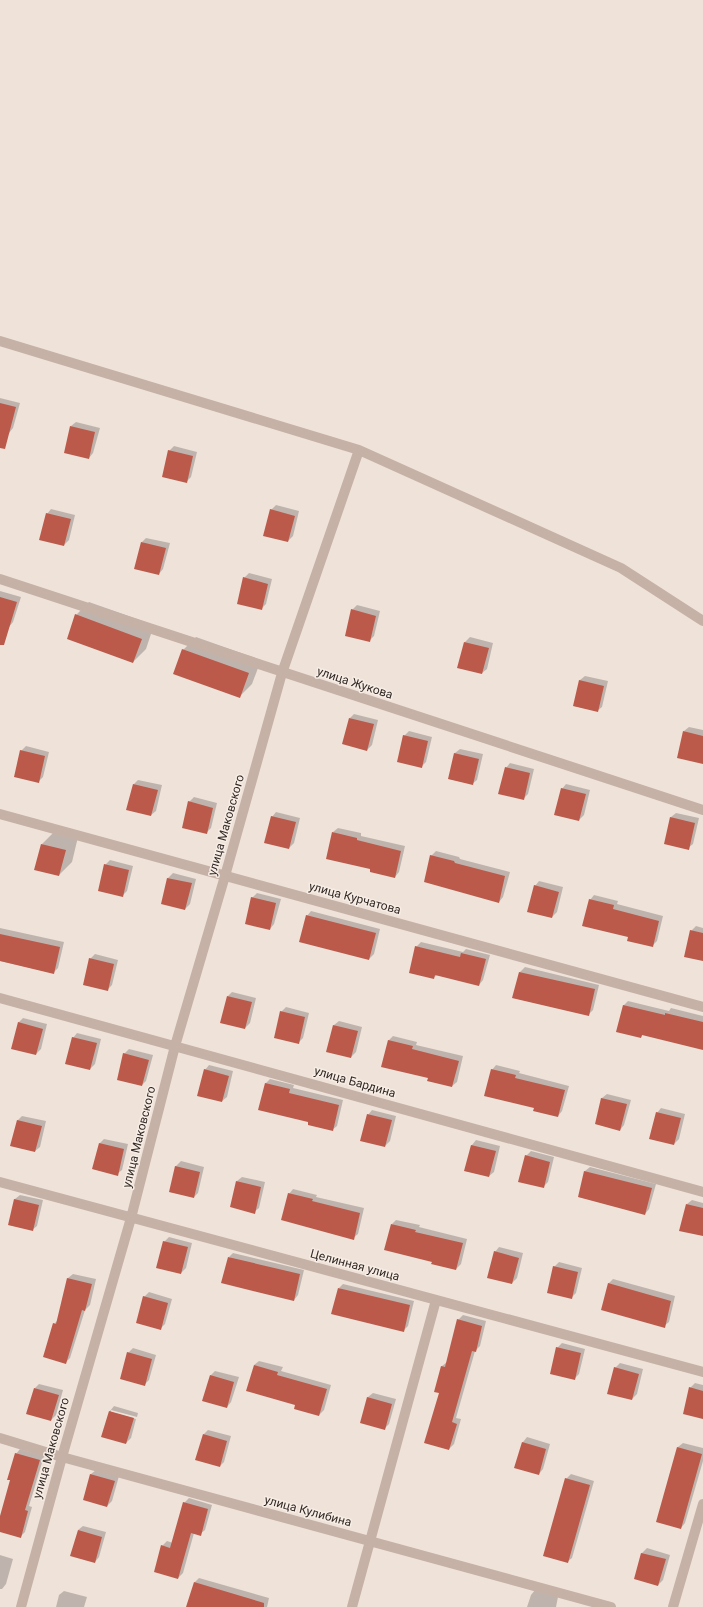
<svg xmlns="http://www.w3.org/2000/svg" width="703" height="1607" viewBox="0 0 703 1607" font-family="Roboto,sans-serif">
  <style>
    .shadow { fill: #0003 }
    .building { fill: #bb5a4a }
    .lines { fill: none; stroke-linecap: round; stroke-linejoin: round }
    .minor { stroke: #c5b1a6; stroke-width: 10 }
    .labels { text-anchor: middle; stroke-width: 3; stroke-linejoin: round; paint-order: stroke }
    .street-label { font-size: 12px; fill: #322926; stroke: #f7ede5 }
  </style>
  <rect width="100%" height="100%" fill="#efe2d9"/>
  <path class="shadow" d="M0,398L20,403L13,428L9,433L0,431Z
    M76,422L100,428L93,453L89,458L71,426Z
    M174,446L197,452L191,477L186,482L169,451Z
    M276,505L299,511L293,536L288,541L271,510Z
    M51,509L75,515L69,540L64,545L47,514Z
    M146,538L170,543L163,569L159,574L142,542Z
    M249,573L272,579L266,604L261,609L244,578Z
    M0,591L21,597L13,622L9,627L0,624Z
    M89,602L154,625L146,649L133,662L76,615Z
    M357,605L380,611L374,636L369,641L352,610Z
    M196,637L261,660L252,684L239,697L183,650Z
    M470,637L493,643L487,669L482,673L459,668L465,642Z
    M585,676L608,681L602,707L597,711L574,706L580,680Z
    M354,714L378,720L372,745L367,750L350,718Z
    M689,727L703,730V761L684,731Z
    M409,731L432,737L426,762L421,767L404,736Z
    M26,746L49,752L43,777L38,782L21,751Z
    M460,749L483,754L477,780L472,784L449,779L455,753Z
    M510,763L534,769L528,794L523,799L506,768Z
    M138,780L162,785L156,811L151,815L134,784Z
    M566,784L590,790L584,815L579,820L562,789Z
    M194,797L217,803L211,828L206,833L189,802Z
    M276,812L300,818L294,843L289,848L272,817Z
    M676,813L699,818L693,844L688,848L671,817Z
    M338,828L361,833V836L405,846L399,872L395,877L372,868L333,832Z
    M55,831L78,837L72,862L59,875L42,844Z
    M436,851L459,857L460,859L510,872L503,897L499,902L431,856Z
    M110,860L133,866L127,891L122,896L105,865Z
    M173,873L196,879L190,904L185,909L162,903L168,878Z
    M539,881L563,887L557,912L552,917L535,886Z
    M257,893L281,899L274,924L270,929L252,898Z
    M594,895L618,901L617,904L663,916L657,941L652,946L630,936L590,900Z
    M311,911L380,929L374,954L369,959L307,916Z
    M696,926L703,928V960L691,931Z
    M0,928L64,942L58,968L53,973L0,961Z
    M421,942L463,952L466,949L490,955L483,980L479,985L437,975L433,978L416,947Z
    M95,954L118,960L112,985L107,990L90,959Z
    M525,967L599,985L593,1010L588,1015L514,998L520,972Z
    M232,992L256,998L250,1023L245,1028L228,996Z
    M628,1001L669,1011L671,1008L703,1016V1049L643,1034L641,1037L623,1006Z
    M286,1007L309,1013L303,1038L298,1043L281,1012Z
    M23,1018L47,1024L41,1049L36,1054L18,1023Z
    M339,1021L362,1027L356,1052L351,1057L334,1025Z
    M77,1033L101,1039L95,1064L90,1069L73,1038Z
    M393,1036L417,1042L416,1045L463,1056L457,1082L452,1086L388,1041Z
    M129,1049L153,1055L146,1081L142,1085L124,1054Z
    M209,1065L233,1071L227,1097L222,1101L205,1070Z
    M496,1065L520,1071L519,1073L569,1086L562,1111L558,1116L535,1107L492,1070Z
    M270,1079L294,1085L293,1088L343,1100L337,1126L332,1130L310,1121L265,1084Z
    M607,1094L631,1100L624,1125L620,1130L596,1124L602,1098Z
    M661,1108L685,1114L679,1139L674,1144L657,1113Z
    M372,1110L396,1116L390,1141L385,1146L368,1115Z
    M22,1116L46,1121L40,1147L35,1151L12,1146L18,1120Z
    M104,1139L128,1144L122,1170L117,1174L93,1169L100,1143Z
    M476,1140L500,1146L494,1172L489,1176L465,1171L472,1145Z
    M531,1151L554,1157L548,1182L543,1187L526,1156Z
    M181,1161L204,1167L198,1193L194,1197L170,1192L176,1166Z
    M590,1167L656,1184L649,1209L645,1214L579,1197L585,1171Z
    M242,1177L265,1182L259,1208L254,1212L237,1181Z
    M293,1189L317,1195L316,1197L364,1208L358,1234L353,1238L289,1194Z
    M20,1195L43,1200L37,1226L32,1230L9,1225L15,1199Z
    M692,1200L703,1203V1235L687,1204Z
    M396,1220L420,1225L419,1227L467,1239L461,1264L456,1269L433,1261L392,1224Z
    M169,1237L192,1243L186,1268L181,1273L164,1242Z
    M499,1247L523,1253L517,1278L512,1283L495,1252Z
    M233,1253L304,1270L298,1295L294,1300L229,1257Z
    M559,1262L582,1268L576,1293L571,1298L554,1267Z
    M73,1274L96,1279L90,1305L85,1310L70,1358L65,1363L54,1324L58,1320L68,1278Z
    M613,1279L675,1296L669,1322L664,1326L608,1284Z
    M343,1284L414,1301L408,1326L403,1331L339,1288Z
    M149,1292L172,1299L165,1324L160,1329L144,1297Z
    M463,1315L486,1321L480,1346L475,1351L456,1418L461,1419L454,1444L449,1449L440,1393L435,1391L442,1366L447,1362L458,1320Z
    M562,1343L585,1349L579,1374L574,1379L557,1348Z
    M133,1348L156,1355L149,1380L144,1385L128,1353Z
    M259,1361L283,1367L281,1371L331,1385L324,1410L319,1415L254,1365Z
    M620,1363L643,1369L637,1394L632,1399L615,1368Z
    M215,1371L239,1377L231,1402L227,1407L211,1375Z
    M695,1383L703,1385V1418L690,1388Z
    M39,1384L63,1390L56,1415L51,1420L35,1388Z
    M373,1393L396,1399L389,1424L384,1429L361,1422L368,1397Z
    M114,1406L138,1413L137,1417L111,1410V1412L136,1419L131,1438L126,1443L103,1436L110,1411Z
    M208,1430L231,1436L224,1462L220,1466L204,1434Z
    M527,1437L550,1444L543,1469L539,1474L515,1467L523,1442Z
    M683,1443L703,1448V1461L685,1523L681,1528L678,1447Z
    M20,1449L44,1456L29,1506L32,1507L25,1532L20,1537L0,1531V1520L12,1480L16,1454Z
    M96,1470L119,1476L112,1501L107,1506L84,1499L91,1474Z
    M571,1474L594,1481L572,1558L567,1562L566,1479Z
    M189,1498L212,1505L205,1530L200,1534L194,1533L183,1573L178,1578L162,1546L167,1541L173,1543L184,1503Z
    M83,1526L106,1532L99,1557L95,1562L78,1530Z
    M647,1548L670,1555L663,1580L658,1585L635,1578L642,1553Z
    M0,1555L13,1559L6,1584L2,1589H0Z
    M199,1578L269,1598L267,1607H187L195,1582Z
    M535,1590L558,1597L556,1607H527L531,1595Z
    M64,1591L87,1597L84,1607H56L59,1595Z"/>
  <path class="building" d="M0,403L16,407L5,449L0,448Z
    M70,426L95,432L89,459L64,453Z
    M168,450L193,456L187,483L162,477Z
    M270,509L295,516L288,542L263,536Z
    M46,513L71,519L64,546L39,540Z
    M141,542L166,548L159,575L134,569Z
    M243,577L268,584L262,610L237,604Z
    M0,597L17,602L4,645H0Z
    M351,609L376,616L370,642L345,636Z
    M75,614L142,639L133,663L67,639Z
    M464,642L489,648L482,674L457,668Z
    M182,649L249,673L240,698L173,674Z
    M579,680L604,686L598,712L573,706Z
    M349,718L374,724L367,751L342,744Z
    M683,731L703,736V764L677,758Z
    M403,735L428,741L422,768L397,762Z
    M20,750L45,756L39,783L14,777Z
    M454,753L479,759L473,785L448,779Z
    M505,767L530,773L524,800L498,794Z
    M133,784L158,790L151,816L126,810Z
    M561,788L586,794L579,821L554,815Z
    M188,801L213,808L207,834L182,828Z
    M271,816L296,822L289,849L264,843Z
    M670,817L695,823L689,850L664,844Z
    M332,832L357,838V840L401,851L395,878L370,872V869L326,859Z
    M41,844L66,850L59,876L34,870Z
    M430,855L454,861L455,863L505,876L499,903L424,882Z
    M104,864L129,870L123,897L98,891Z
    M167,878L192,883L185,910L161,904Z
    M534,885L559,892L552,918L527,912Z
    M251,897L276,903L270,930L245,924Z
    M589,899L614,905L613,909L659,921L653,947L627,941L628,937L582,926Z
    M306,915L376,933L369,960L299,942Z
    M690,930L703,933V961L684,957Z
    M0,934L60,947L54,974L0,961Z
    M415,946L460,957L461,953L486,959L479,986L435,975L434,979L409,973Z
    M89,958L114,964L108,991L83,985Z
    M519,972L595,989L589,1016L512,998Z
    M227,996L252,1002L245,1029L220,1023Z
    M623,1005L665,1015V1013L703,1022V1050L642,1035L641,1038L616,1032Z
    M280,1011L305,1017L299,1044L274,1038Z
    M18,1022L43,1029L36,1055L11,1049Z
    M333,1025L358,1031L351,1058L326,1052Z
    M72,1037L97,1043L90,1070L65,1064Z
    M388,1040L413,1046L412,1049L459,1061L452,1087L427,1081L428,1078L381,1067Z
    M123,1053L149,1060L142,1086L117,1080Z
    M204,1069L229,1076L222,1102L197,1096Z
    M491,1069L516,1075L515,1078L565,1090L558,1117L533,1111L534,1108L484,1096Z
    M265,1083L290,1089L289,1093L339,1105L333,1131L308,1125V1122L258,1110Z
    M601,1098L627,1104L620,1131L595,1124Z
    M656,1112L681,1118L674,1145L649,1139Z
    M367,1114L392,1120L385,1147L360,1141Z
    M17,1120L42,1126L35,1152L10,1146Z
    M99,1143L124,1149L118,1176L92,1169Z
    M471,1145L496,1151L489,1177L464,1171Z
    M525,1155L550,1162L544,1188L518,1182Z
    M175,1166L200,1172L194,1198L169,1192Z
    M584,1171L652,1188L645,1215L578,1197Z
    M236,1181L261,1187L255,1214L230,1207Z
    M288,1193L313,1199L312,1201L360,1213L354,1240L281,1220Z
    M14,1199L39,1205L33,1231L8,1225Z
    M686,1204L703,1208V1236L679,1231Z
    M391,1224L416,1230L415,1232L463,1243L456,1270L431,1264L432,1262L384,1250Z
    M163,1241L188,1247L181,1274L156,1268Z
    M494,1251L519,1258L512,1284L487,1278Z
    M228,1257L300,1274L294,1301L221,1283Z
    M553,1266L578,1272L572,1299L547,1293Z
    M67,1278L92,1284L85,1311L82,1310L66,1364L43,1357L53,1323L56,1324Z
    M608,1283L671,1301L665,1328L601,1310Z
    M338,1288L410,1305L404,1332L331,1314Z
    M143,1296L168,1303L161,1330L136,1323Z
    M457,1319L482,1326L476,1352L472,1351L452,1422L457,1424L449,1450L424,1443L439,1393L434,1392L441,1366L445,1367Z
    M556,1347L581,1353L575,1380L550,1374Z
    M127,1352L152,1359L145,1386L120,1379Z
    M254,1365L278,1372L277,1375L327,1389L319,1416L294,1409L295,1405L246,1391Z
    M614,1367L639,1374L632,1400L607,1394Z
    M210,1375L234,1382L227,1408L202,1401Z
    M689,1387L703,1391V1419L683,1414Z
    M34,1388L59,1395L51,1421L26,1414Z
    M367,1397L392,1404L385,1430L360,1423Z
    M109,1411L134,1418L126,1444L101,1437Z
    M203,1434L227,1441L220,1467L195,1460Z
    M522,1442L546,1449L539,1475L514,1468Z
    M677,1447L702,1454L681,1529L656,1522Z
    M15,1453L40,1460L25,1510L28,1511L21,1538L0,1532V1516L10,1480H7Z
    M90,1474L115,1481L107,1507L83,1500Z
    M565,1478L590,1485L568,1563L543,1556Z
    M183,1502L208,1509L201,1536L191,1533L178,1579L154,1572L161,1545L170,1548Z
    M78,1530L102,1537L95,1563L70,1556Z
    M641,1553L666,1559L658,1586L634,1579Z
    M194,1582L264,1603V1607H186Z"/>
  <g class="lines">
    <path class="minor" d="M0,341L359,450L282,673L225,876L175,1046L131,1218L62,1457L21,1607
      M359,450L621,568L703,621
      M0,579L703,810
      M0,814L703,1007
      M0,998L703,1192
      M0,1182L703,1372
      M0,1438L62,1457L611,1607
      M352,1607L436,1300
      M673,1607L703,1504"/>
  </g>
  <g class="labels">
    <g class="street-label">
      <text transform="translate(355 683) rotate(18)" y="4">улица Жукова</text>
      <text transform="translate(226 825) rotate(-74)" y="4">улица Маковского</text>
      <text transform="translate(355 898) rotate(15)" y="4">улица Курчатова</text>
      <text transform="translate(355 1082) rotate(16)" y="4">улица Бардина</text>
      <text transform="translate(139 1137) rotate(-76)" y="4">улица Маковского</text>
      <text transform="translate(355 1265) rotate(15)" y="4">Целинная улица</text>
      <text transform="translate(51 1448) rotate(-74)" y="4">улица Маковского</text>
      <text transform="translate(308 1511) rotate(15)" y="4">улица Кулибина</text>
    </g>
  </g>
</svg>
